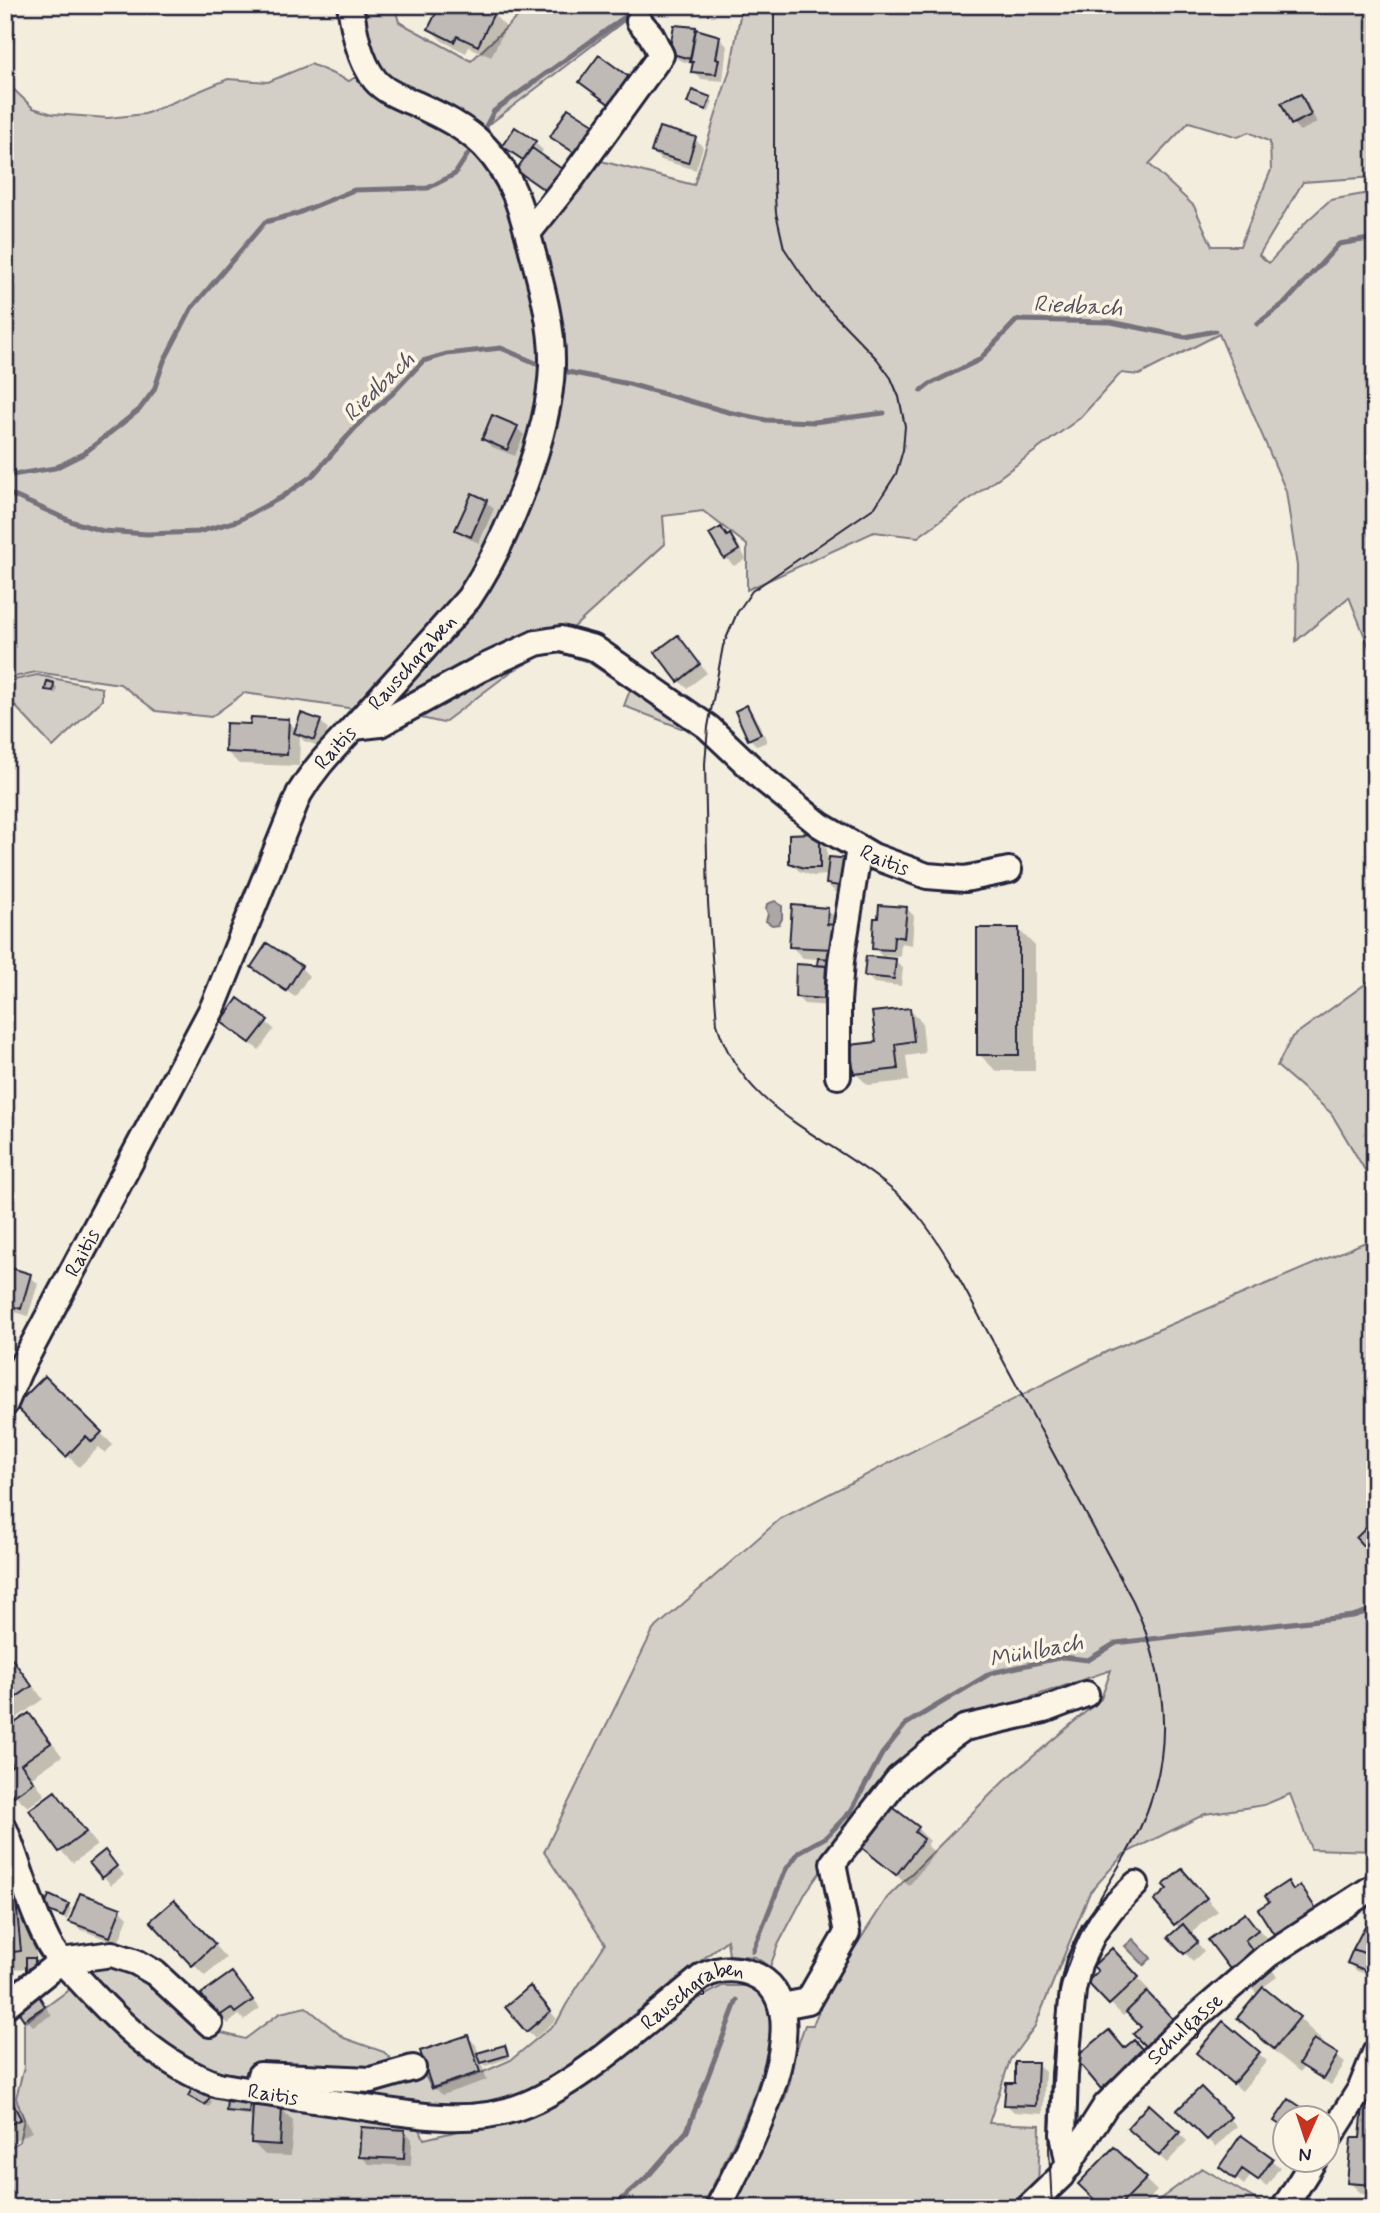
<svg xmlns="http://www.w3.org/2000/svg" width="1380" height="2213" viewBox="0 0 1380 2213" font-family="Mynerve,sans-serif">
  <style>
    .green { fill: #d4cfc6; stroke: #7b7880; stroke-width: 2; fill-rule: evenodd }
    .water { fill: #aca7a6; stroke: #75727b; stroke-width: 2 }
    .shadow { fill: #0003 }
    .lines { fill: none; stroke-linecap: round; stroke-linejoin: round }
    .stream { stroke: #75727b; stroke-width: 5 }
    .building { fill: #bfbab6; stroke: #22223b; stroke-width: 2 }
    .minor-casing { stroke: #22223b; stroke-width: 30 }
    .minor { stroke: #fcf5e5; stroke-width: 24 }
    .tram { stroke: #22223b; stroke-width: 2 }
    .labels { text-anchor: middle; stroke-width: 7; stroke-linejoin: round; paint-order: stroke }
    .street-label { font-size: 21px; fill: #22223b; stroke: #fcf5e5 }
    .water-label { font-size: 23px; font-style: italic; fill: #525160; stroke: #fcf5e5 }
  </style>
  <rect width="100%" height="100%" fill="#f3edde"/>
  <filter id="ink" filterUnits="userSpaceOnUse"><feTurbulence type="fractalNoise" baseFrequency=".0143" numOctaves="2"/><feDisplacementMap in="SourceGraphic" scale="14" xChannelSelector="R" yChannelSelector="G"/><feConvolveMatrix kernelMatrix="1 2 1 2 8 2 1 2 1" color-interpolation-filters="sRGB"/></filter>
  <g filter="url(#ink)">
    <path class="green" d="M341,5H394L399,22L471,61L530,5H645L487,126L524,256L593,159L694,185L731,66L742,5H1375V177L1303,182L1259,255L1269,263L1307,221L1330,200L1375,192V662L1349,597L1296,641L1297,566L1286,491L1219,334L1139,375L1121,373L1080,418L918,537L874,532L747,590V545L703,511L663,516L665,544L573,628L697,728H681L624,706L630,690L588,662L552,650L512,671L443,723L421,718L402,703L355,709L244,693L211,717L156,711L120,684L36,672L5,679V81L33,108L53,114L108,118L145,114L228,79L268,82L311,64L349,81L357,76L344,32ZM1189,122L1238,137L1249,132L1270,142L1271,170L1240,246H1212L1194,206L1149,164Z
      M37,675L102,688V700L53,747L5,695V682Z
      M1375,977V1187L1331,1113L1277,1066L1292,1037Z
      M1375,1238V1851L1311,1849L1290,1794L1264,1805L1205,1814L1124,1854L1090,1892L1035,2026L1010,2060L989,2123L1040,2125L1038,2189L1017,2208H734L785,2098L791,2078L793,2059L805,2025H813L838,1964L843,1966L887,1898L1004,1781L1101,1699L1111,1670L957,1722L866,1808L806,1892L778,1945L770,1967L755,1957L729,1955L727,1940L554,2078C543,2084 532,2093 520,2097C485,2109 446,2106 409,2102L424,2139L535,2113L687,2005L722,1986H751C756,1991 764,1996 766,2002C786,2051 724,2161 702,2208H5V2150L19,2142L24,2119L16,2098L24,2067V2023L74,1986L87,1962L148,1973L214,2031L245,2039L280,2013L306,2007L344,2038L384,2052L397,2065L400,2081L424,2073L432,2089L479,2074L511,2060L557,2022L566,2005L605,1944L544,1852L653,1630L780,1519L1108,1351Z
      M1202,2168L1270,2208H1148Z"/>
    <path class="water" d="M775,901L782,906V919L779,924L772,925L766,921L768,914L766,909L767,904Z
      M1133,1939L1151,1958L1144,1965L1125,1946Z"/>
    <path class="shadow" d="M474,5L493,14L506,27L491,57L469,47L466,53L442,41L430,29Z
      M687,27L719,38L727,46L723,81L701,79L693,71L694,65L679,60L671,52Z
      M628,78L636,86L618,110L581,82Z
      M1300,96L1308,104L1317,123L1300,131L1293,124Z
      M710,99L713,102L709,112L689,102Z
      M516,130L535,143L543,150L540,156L568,178L555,198L518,170L524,161L505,146Z
      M695,139L703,147L696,170L661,160L653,152Z
      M517,428L524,435L515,456L492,447L484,439Z
      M486,502L494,509L479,543L465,537L457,529Z
      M721,529L738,544L746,559L734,566L726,558L712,535Z
      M685,645L707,673L687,688L679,681Z
      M54,684L57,688L56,694L47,689Z
      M747,707L755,715L762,731L750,737V739Z
      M288,721L297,730L320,721L328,729L322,747L304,741L300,737L299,766L239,764L226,751L252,726Z
      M764,734L767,742L757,746L751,740Z
      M813,835L827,849V858L849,861L854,894L835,892L827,884L828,875L813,876L799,871L790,862Z
      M906,908L914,916L912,945L901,943L900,957L885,956V959L874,948Z
      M827,909L840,922L831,1006L804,1004L796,996L822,968L819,965V959L803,958L791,946Z
      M1019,930L1035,946V1071H996L979,1054Z
      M268,946L301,968L309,976L295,997L253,967Z
      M895,961L903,968L901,986L874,983L866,975Z
      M910,1010L922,1022L925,1053L906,1056L909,1081L868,1085L855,1073L878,1044Z
      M266,1022L274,1029L259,1050L231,1029Z
      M5,1270L30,1276L38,1284L28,1316L5,1309Z
      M45,1378L113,1445L105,1453L99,1447L79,1467L17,1406Z
      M1375,1522V1555L1358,1538Z
      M5,1650L43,1699L14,1720L5,1711Z
      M29,1715L41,1728L62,1756L32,1777L45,1795L28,1807L15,1795V1766Z
      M55,1793L67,1805L97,1845L73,1863L60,1850Z
      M887,1806L918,1829L930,1841L927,1845L935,1853L909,1886L858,1843Z
      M112,1860L124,1875L111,1885L92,1863Z
      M1182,1871L1218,1911L1190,1934L1204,1951L1193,1961L1185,1953L1180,1929L1156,1901L1170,1890Z
      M5,1875L29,1891L38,1972L31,1973L27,1968L5,1970Z
      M1287,1883L1295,1891L1300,1887L1323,1918L1284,1943L1271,1902Z
      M68,1905L71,1909L67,1920L46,1909Z
      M120,1909L128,1917L118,1944L79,1929L71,1921Z
      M186,1914L226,1958L205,1976L193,1964Z
      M1244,1915L1269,1940V1965L1277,1977L1262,1988L1299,2018L1324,2043L1322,2046L1345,2063L1331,2085L1304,2067L1300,2072L1264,2043L1239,2018L1258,1995L1232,1968L1211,1940Z
      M1375,1915V1977L1357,1971L1349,1963Z
      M1112,1951L1150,1991L1147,1994L1143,2027L1128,2012L1123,2016L1089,1982L1100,1971Z
      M232,1974L260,2008L244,2020L239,2015L228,2024L204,1995Z
      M5,1979L12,1986L5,1994Z
      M35,1994L52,2015L33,2026L25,2018Z
      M537,1996L557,2019L535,2038L527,2030Z
      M1223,2024L1267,2061L1242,2091L1206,2061Z
      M468,2037L476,2045L479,2055L504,2047L510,2058L486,2066L481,2061L487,2080L442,2095L434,2087Z
      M1125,2049L1146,2055L1114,2100L1102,2088Z
      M1037,2064L1045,2072L1043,2114L1014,2112L1006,2104L1016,2085Z
      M1201,2089L1237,2126L1216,2147L1180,2110Z
      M5,2090L16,2101L32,2132L5,2145Z
      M191,2096L209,2098L212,2102L209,2107Z
      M1290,2101L1312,2118H1286V2130L1276,2121Z
      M249,2103L253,2107L281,2108L293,2121L291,2156L265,2155L253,2143L254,2116L232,2113L228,2110Z
      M1149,2106L1187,2141L1167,2163L1137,2136Z
      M1375,2109V2195L1362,2194L1349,2182L1361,2140Z
      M405,2131L412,2139L411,2166L369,2164L361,2156Z
      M1242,2138L1280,2167L1267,2186L1251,2175L1244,2185L1221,2167Z
      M1114,2149L1157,2191L1141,2208H1105Z"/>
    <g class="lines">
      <path class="stream" d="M633,9L636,5
        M486,126L494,111L626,16
        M1257,324L1286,302L1339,244L1375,238
        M558,370L629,384L728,412L766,420L814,422L884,413
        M921,391L930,384L979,360L1017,320L1111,322L1185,337L1215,331
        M5,476L55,468L83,454L139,410L154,390L164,361L191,309L265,222L296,214L354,190L428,188L455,174L468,154
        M5,492L73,522L103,531L147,534L198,532L237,521L282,497L313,475L364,418L392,394L423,361L447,354L501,348L545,367
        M753,1951L785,1871L799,1852L826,1837L851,1811L882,1754L906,1724L991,1673L1063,1657L1088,1660L1116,1643L1353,1616L1375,1609
        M612,2208L649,2175L687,2131L737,2000"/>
    </g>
    <path class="building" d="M440,5H478L494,13L478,46L457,36L454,42L428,29Z
      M674,25L696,27L690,59L669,53Z
      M696,29L720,36L716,59H719L716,74L691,72L693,62H690Z
      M599,55L629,77L609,104L579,82Z
      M692,90L711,97L706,110L687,103Z
      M1301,94L1311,115L1291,125L1281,103Z
      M568,108L600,128L581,157L550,137Z
      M515,127L536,141L523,160L502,146Z
      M659,127L696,137L688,163L651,152Z
      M532,148L562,169L546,191L516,170Z
      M492,415L518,426L507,450L482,439Z
      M472,493L487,500L471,537L455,530Z
      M721,527L727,536L730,534L739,550L724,559L709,534Z
      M678,635L700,664L678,682L655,652Z
      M47,681L54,683L53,691L45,690Z
      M747,705L761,734L748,740L735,711Z
      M301,713L321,720L314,740L294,733Z
      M251,717L289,719L287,755L225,752L226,723L250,724Z
      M814,833L820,840V868H804L789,863V834Z
      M829,857L850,859L846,887L826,884Z
      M792,905L828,908L827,924L835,925L833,949L789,947Z
      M879,905L907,907L904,938L894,936L893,950L872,949L874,918H878Z
      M977,928H1019V1055H977Z
      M267,943L302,966L286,991L251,967Z
      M866,956L896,959L894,979L864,976Z
      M818,958L833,959L832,971L826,970V966L817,965Z
      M796,964L826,966L824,999L795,997Z
      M238,998L268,1020L250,1043L221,1022Z
      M910,1008L914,1041L895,1044L898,1069L854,1074L850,1045L876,1042L872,1012Z
      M5,1266L31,1274L21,1309L5,1304Z
      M45,1376L102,1432L92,1442L86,1436L66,1457L15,1406Z
      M1375,1519V1542L1367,1550L1356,1538Z
      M5,1649L32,1686L5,1705Z
      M29,1713L51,1743L21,1764L34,1782L14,1796L5,1784V1771L13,1765L5,1755V1730Z
      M55,1791L86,1832L59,1852L29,1810Z
      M887,1803L919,1827L915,1832L924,1839L896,1875L856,1843Z
      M105,1850L117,1866L102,1878L89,1863Z
      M1182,1869L1207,1898L1174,1925L1154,1901L1167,1889L1163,1885Z
      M13,1872L21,1951L5,1953V1873Z
      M1288,1881L1293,1890L1300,1885L1316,1909L1275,1936L1258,1909L1269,1902L1265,1896Z
      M80,1893L121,1908L110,1937L69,1922Z
      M49,1895L69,1904L63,1917L44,1909Z
      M174,1900L215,1944L192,1966L150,1921Z
      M1375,1911V1932L1365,1926Z
      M1245,1913L1258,1930L1245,1940L1254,1952L1230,1969L1208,1940Z
      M1183,1924L1198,1942L1184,1954L1168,1937Z
      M1365,1926L1375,1932V1957L1353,1949Z
      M1112,1948L1139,1977L1109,2005L1087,1982L1098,1971L1093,1966Z
      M1353,1949L1375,1957L1372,1973L1347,1963Z
      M26,1958H35V1970H26Z
      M232,1972L253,2000L235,2013L231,2008L218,2017L201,1994Z
      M530,1986L551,2011L526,2032L505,2007Z
      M1263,1987L1300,2017L1274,2049L1237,2018Z
      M36,1991L45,2006L24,2020L14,2005Z
      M1147,1992L1175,2021L1147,2048L1133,2034L1141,2027L1126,2012Z
      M1223,2021L1260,2052L1233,2084L1196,2053Z
      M1109,2030L1124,2048L1134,2040L1148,2056L1128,2066L1101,2089L1075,2058Z
      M468,2035L480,2072L432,2088L420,2051Z
      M1314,2039L1338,2054L1323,2079L1299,2064Z
      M505,2045L508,2055L481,2063L477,2053Z
      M1015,2062H1038L1036,2106L1004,2105L1006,2083H1015Z
      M193,2087L210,2097L205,2105L188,2096Z
      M1201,2087L1231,2117L1207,2140L1177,2110Z
      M5,2088L21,2119L5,2127Z
      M227,2099L250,2102L249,2113L226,2111Z
      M1289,2099L1307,2111L1302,2118H1286V2129L1274,2121Z
      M1149,2104L1180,2132L1159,2156L1127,2128Z
      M253,2105L282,2107L280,2145L251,2143Z
      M1363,2106L1375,2107V2191H1372L1373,2185L1347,2183L1351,2138H1360Z
      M361,2127L405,2130L404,2159L359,2157Z
      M1241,2135L1273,2158L1258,2180L1242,2169L1235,2179L1219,2167Z
      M1114,2147L1147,2178L1117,2208H1103L1078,2184Z"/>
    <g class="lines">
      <g class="minor-casing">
        <g id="minor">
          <path d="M528,233L572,178L661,55L651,35L639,21"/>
          <path id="s1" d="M354,727L380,724L480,669L536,643L561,639L594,648L708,727L763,779L820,825L873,856L927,876L965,879L1009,870"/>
          <path d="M838,1076V1002L841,961L859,848"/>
          <path id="s2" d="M5,1404L19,1371L213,1007L299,794C318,762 337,746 361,719C397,679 433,639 469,598C508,539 550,435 552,365C553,327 542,287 532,250C522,211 513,176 484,146C465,127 440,115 416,104C402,98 385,92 375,80C359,60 354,30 350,5"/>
          <path id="s3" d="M5,1830C19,1865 32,1914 50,1946C57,1958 68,1968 78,1978C117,2021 163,2066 218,2085C261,2093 305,2099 349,2105C407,2114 471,2128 527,2104C586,2079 652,2017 703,1976C721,1967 741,1967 759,1977C824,2014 742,2161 718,2208"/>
          <path d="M5,2006L61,1961L112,1954L136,1962L155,1973L210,2024"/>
          <path d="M782,2006L808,2001L847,1933L833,1863L899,1778L934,1749L964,1728L1044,1710L1086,1694"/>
          <path d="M256,2092L260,2075L371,2080L413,2068"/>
          <path d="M1328,2140L1361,2088L1375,2053"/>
          <path d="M1069,2166L1063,2134L1065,2074L1073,1990L1079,1964L1094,1932L1111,1909L1136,1884"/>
          <path id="s4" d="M1028,2208L1061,2176L1106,2105L1181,2030L1268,1955L1375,1886"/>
          <path d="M1284,2208L1314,2160"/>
        </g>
      </g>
      <use href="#minor" class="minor"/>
      <path class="tram" d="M774,5V179L776,213L784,248L816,296L877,359L891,378L899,397L905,426L903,450L896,474L875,507L752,591L737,613L723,646L708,727L705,764L708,903L717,1024C743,1111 825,1134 889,1187C915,1207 933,1234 950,1262L1133,1601C1172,1686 1176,1768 1128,1851C1099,1900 1069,1943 1058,2000L1049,2149L1052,2208"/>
    </g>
  </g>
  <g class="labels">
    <g class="street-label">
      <text dy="7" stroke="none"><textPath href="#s2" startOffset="852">Rauschgraben</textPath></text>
      <text dy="7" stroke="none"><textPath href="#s2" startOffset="737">Raitis</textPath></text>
      <text dy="7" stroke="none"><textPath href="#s1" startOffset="623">Raitis</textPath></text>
      <text dy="7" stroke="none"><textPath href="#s2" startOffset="170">Raitis</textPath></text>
      <text dy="7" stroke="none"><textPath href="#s3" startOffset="859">Rauschgraben</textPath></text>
      <text dy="7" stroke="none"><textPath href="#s4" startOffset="240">Schulgasse</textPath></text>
      <text dy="7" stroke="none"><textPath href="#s3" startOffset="401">Raitis</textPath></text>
    </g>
    <g class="water-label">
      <text transform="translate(1078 305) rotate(3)" y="8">Riedbach</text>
      <text transform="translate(378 386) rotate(-44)" y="8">Riedbach</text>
      <text transform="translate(1036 1650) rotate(-11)" y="8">Mühlbach</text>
    </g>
  </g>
  <rect width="1380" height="2213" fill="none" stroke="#fcf5e5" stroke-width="28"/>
  <rect x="14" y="14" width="1352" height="2185" fill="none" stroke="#22223b" stroke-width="2.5" filter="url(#ink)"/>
  <g transform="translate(1306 2139) rotate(183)"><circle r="33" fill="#fcf5e5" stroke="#a5a1a1" stroke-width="2"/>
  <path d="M0-5L12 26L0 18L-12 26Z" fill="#c8321e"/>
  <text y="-10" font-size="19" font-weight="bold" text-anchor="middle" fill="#22223b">N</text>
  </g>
</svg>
